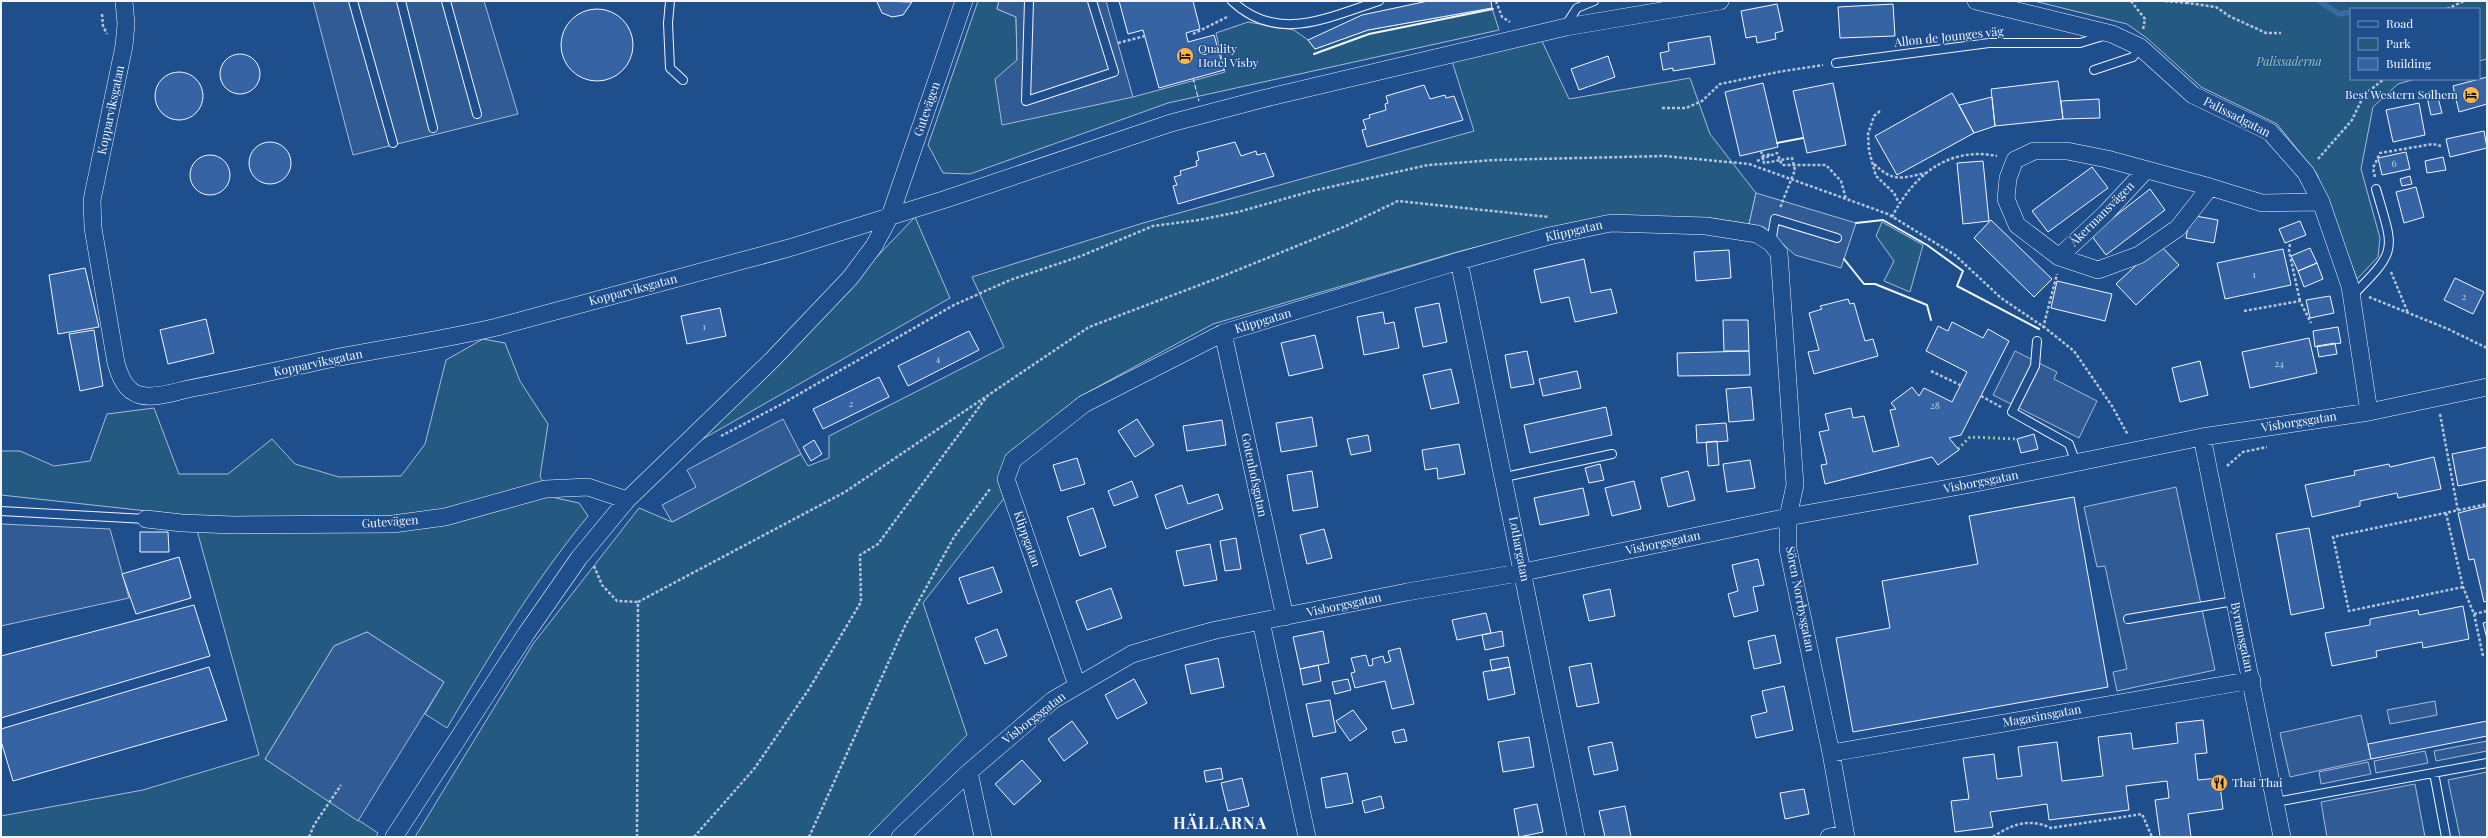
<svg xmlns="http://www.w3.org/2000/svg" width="2488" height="838" viewBox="0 0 2488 838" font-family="'Playfair Display',serif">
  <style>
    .green { fill: #245a82; stroke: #a8bbd7 }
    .parking { fill: #305b95; stroke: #a8bbd7 }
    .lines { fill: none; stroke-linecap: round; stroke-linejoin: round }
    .stream { stroke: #3b69a3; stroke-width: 5.5 }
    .building { fill: #3563a3; stroke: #f2f6ff }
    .lane-casing { stroke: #f2f6ff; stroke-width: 10 }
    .street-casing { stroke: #f2f6ff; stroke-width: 18 }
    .path { stroke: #b3c4dc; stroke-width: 2.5; stroke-dasharray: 3 2; stroke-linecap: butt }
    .lane { stroke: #1f4e8c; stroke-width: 8 }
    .street { stroke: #1f4e8c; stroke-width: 17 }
    .hedge { stroke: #97c8a6; stroke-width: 3; stroke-dasharray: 2 3; stroke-linecap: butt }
    .fence { stroke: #f2f6ff; stroke-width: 1; stroke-dasharray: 5 2; stroke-linecap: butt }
    .wall { stroke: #f2f6ff; stroke-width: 2 }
    .labels { text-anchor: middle; stroke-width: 3; stroke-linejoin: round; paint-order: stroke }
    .number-label { font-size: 10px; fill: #c3d1e8 }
    .street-label { font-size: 12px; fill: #f2f6ff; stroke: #1f4e8c }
    .poi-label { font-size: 12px; fill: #f2f6ff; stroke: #1f4e8c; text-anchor: start }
    .park-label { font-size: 12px; font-style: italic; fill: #97c8a6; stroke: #1f4e8c }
    .district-label { font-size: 16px; font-weight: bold; letter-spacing: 1px; fill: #f2f6ff; stroke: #1f4e8c }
  </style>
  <rect width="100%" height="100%" fill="#1f4e8c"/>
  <path class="green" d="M978,1H999L997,9L1016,17L1017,60L1133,97L1225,72L1216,33L1248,22L1294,30L1308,40L1315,49L1368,30L1492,8L1499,30L1168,103L970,174L943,173L928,145Z
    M2034,1H2487V59L2479,61V9H2351V79H2415L2398,84L2373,107L2361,169L2380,238L2378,257L2357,279L2317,174L2277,124L2201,87L2148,39L2127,24Z
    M1541,39L1569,99L1690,78L1710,134L1756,193L1749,224L1710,218L1608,216L1549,228L1457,252L1213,324L1079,397L1006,455L998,478L1005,497L923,603L967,735L867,837H415L533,644L639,508L672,522L801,454L808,466L829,458V436L1004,347L972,277L1143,223L1474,131L1451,58Z
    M915,217L950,298L701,440Z
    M1882,222L1923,245L1910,292L1884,281L1894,261L1876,236Z
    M483,339L505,343L520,381L548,424L540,477L556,498L579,503L588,516C533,583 491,653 447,728L425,714L444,682L367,632L334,646L265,759L378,833L376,837H1V816L143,790L259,755L193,516L1,495V451H20L54,466L90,461L107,414L154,408L179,474H228L272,439L295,464L339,477L401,476L425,444L446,360Z"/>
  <path class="parking" d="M313,1H484L518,114L353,155Z
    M999,1H1106L1133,97L1002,125L995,79L1017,60L1016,17L997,9Z
    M1756,193L1856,223L1841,268L1795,255L1764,227L1749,224Z
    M2015,351L2057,372L2054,379L2097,401L2079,438L1993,395Z
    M783,419L801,454L672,522L662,505L696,487L687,470Z
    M2176,487L2215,670L2117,691L2113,672L2127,669L2105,566L2097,567L2084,507Z
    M1,524L110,529L129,598L1,626Z
    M367,632L444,682L358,821L265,759L334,646Z
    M2435,701L2437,715L2390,724L2387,710Z
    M2361,715L2371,759L2290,777L2280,733Z
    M2487,741V751L2436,761L2434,751Z
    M2425,751L2428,763L2376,773L2374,761Z
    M2368,762L2371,774L2321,784L2319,772Z
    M2487,772V837H2460L2448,780Z
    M2415,784L2425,837H2327L2321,802Z"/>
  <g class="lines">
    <path class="stream" d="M2319,1L2339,14L2351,12"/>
  </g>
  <path class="building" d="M1119,1H1193L1200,29L1186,33L1188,42L1214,35L1224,70L1159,88L1143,30L1128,34Z
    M1428,1H1491L1492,8L1368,30L1315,49L1308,40L1362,15Z
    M877,2V1L912,2L903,15L892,17L882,13Z
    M1777,4L1783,31L1775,33L1776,39L1757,43L1756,36L1746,38L1741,11Z
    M1893,4L1895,36L1840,38L1838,7Z
    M561 45a36 36 0 1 1 72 0a36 36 0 1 1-72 0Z
    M1710,36L1715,64L1673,71V68L1663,70L1660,53L1669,51L1668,43Z
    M220 74a20 20 0 1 1 40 0a20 20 0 1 1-40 0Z
    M1608,56L1615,77L1579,90L1571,69Z
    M155 96a24 24 0 1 1 48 0a24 24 0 1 1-48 0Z
    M2487,77V104L2459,112L2453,86Z
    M2058,81L2063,119L1995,126L1991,89Z
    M1763,83L1778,147L1740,156L1725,92Z
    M1833,83L1846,145L1807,153L1793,91Z
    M1424,85L1430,99L1445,95L1446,98L1454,96L1463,120L1367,147L1362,130L1366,129L1363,120L1370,118L1369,115L1386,110L1385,104L1388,103L1386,96Z
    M2436,90L2442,113L2431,115L2426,93Z
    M1952,93L1974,133L1897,175L1875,136Z
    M1992,97L1995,126L1974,133L1959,105Z
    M2099,99L2100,118L2063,119L2061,101Z
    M2419,103L2425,135L2393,142L2386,110Z
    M2484,131L2487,148L2450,157L2446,139Z
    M1235,142L1241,156L1256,151L1257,155L1265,153L1274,176L1178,204L1173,186L1177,185L1174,177L1181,175L1180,171L1197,166L1196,161L1199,160L1197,152Z
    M249 163a21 21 0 1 1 42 0a21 21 0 1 1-42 0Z
    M2406,152L2410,169L2382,175L2378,158Z
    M190 175a20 20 0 1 1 40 0a20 20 0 1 1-40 0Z
    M2443,157L2446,170L2427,173L2425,161Z
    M1983,161L1989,221L1963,224L1957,163Z
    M2092,167L2108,188L2048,232L2032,211Z
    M2410,176L2412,184L2402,186L2400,179Z
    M2416,187L2424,217L2404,223L2396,192Z
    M2150,189L2165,210L2106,255L2091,235Z
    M2190,215L2218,220L2214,243L2186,238Z
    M1991,220L2052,279L2034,297L1974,238Z
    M2300,221L2306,235L2285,243L2279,229Z
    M2159,244L2179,265L2136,305L2116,284Z
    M2310,248L2317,263L2298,271L2291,256Z
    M2283,249L2291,285L2225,299L2217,263Z
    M1729,250L1731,278L1696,281L1694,252Z
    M1584,259L1591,293L1611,289L1617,313L1575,322L1569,297L1541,303L1534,270Z
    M2317,263L2323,279L2304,287L2298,271Z
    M85,268L99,327L58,334L49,275Z
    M2455,278L2484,292L2473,314L2444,300Z
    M2057,281L2112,294L2105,321L2051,308Z
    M2330,296L2334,313L2310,318L2306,300Z
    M1848,299L1850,304L1854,303L1865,341L1873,339L1878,356L1814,374L1808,352L1819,350L1809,313L1822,309L1820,306Z
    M1439,303L1447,342L1423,347L1415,308Z
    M720,308L726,336L687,344L681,316Z
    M1383,312L1385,324L1394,322L1399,348L1364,355L1357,317Z
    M206,319L214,353L168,364L160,330Z
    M1723,320H1748L1749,351H1724Z
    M1952,322L1983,338L1988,329L2009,341L1961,435L1949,438L1959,450L1938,465L1932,457L1825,484L1821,465L1827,464L1819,432L1829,430L1825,414L1851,408L1853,418L1864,416L1873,452L1899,446L1890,410L1896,409L1891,403L1912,387L1919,396L1924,388L1952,402L1967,372L1926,351L1938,326L1948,331Z
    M2338,327L2341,343L2315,347L2313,331Z
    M94,330L103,386L80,391L69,334Z
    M969,331L979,350L908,386L898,366Z
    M1315,335L1323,368L1289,376L1281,343Z
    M2309,338L2317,373L2250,388L2242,352Z
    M2335,343L2337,354L2319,357L2317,346Z
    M1527,351L1534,384L1511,388L1505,355Z
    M1749,351L1750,375L1678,376L1677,353Z
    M2200,361L2208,395L2180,402L2172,368Z
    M1451,369L1459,403L1431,409L1423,375Z
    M1577,371L1581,388L1543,396L1539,379Z
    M879,377L889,397L823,429L813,409Z
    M1751,387L1754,420L1729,422L1726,389Z
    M1606,407L1612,435L1530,453L1524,425Z
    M1312,417L1317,446L1281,452L1276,423Z
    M1137,419L1154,445L1135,457L1118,431Z
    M1222,420L1226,445L1187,451L1183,426Z
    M1726,423L1728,441L1697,443L1696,425Z
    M2034,434L2038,449L2021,453L2017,439Z
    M1368,435L1371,451L1351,455L1347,439Z
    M814,440L822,454L811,461L803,447Z
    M1717,441L1719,465L1708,466L1706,442Z
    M1459,444L1465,474L1438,479L1437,468L1425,470L1422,450Z
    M2487,447V480L2458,486L2452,454Z
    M2434,457L2441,489L2398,498L2397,493L2360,501V506L2312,517L2305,485L2355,475L2354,471L2389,464L2390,467Z
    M1077,458L1085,484L1061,491L1053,465Z
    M1750,460L1755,488L1727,492L1723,464Z
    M1600,464L1604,480L1589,483L1585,468Z
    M1312,471L1318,507L1293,511L1287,475Z
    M1688,471L1695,500L1668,507L1661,478Z
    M1132,481L1138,497L1114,506L1108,491Z
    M1634,481L1641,509L1612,516L1605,488Z
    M1182,485L1188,504L1218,494L1223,509L1166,529L1155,495Z
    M1583,488L1589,515L1540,525L1534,498Z
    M2074,497L2108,687L1853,732L1836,638L1890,628L1882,581L1978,564L1969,516Z
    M2487,506V601L2484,602L2474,559L2469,560L2458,513Z
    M1093,508L1106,547L1080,556L1067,517Z
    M2309,528L2324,608L2291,615L2276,534Z
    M1324,529L1332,558L1307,564L1300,535Z
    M140,532H168L169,552H140Z
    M1236,538L1241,569L1225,571L1220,541Z
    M1210,544L1217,580L1184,586L1176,551Z
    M179,557L191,598L136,614L122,574Z
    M1758,559L1764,585L1753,587L1758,611L1734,617L1728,594L1738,591L1732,565Z
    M993,567L1002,592L968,604L959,578Z
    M1111,588L1122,618L1087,630L1076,601Z
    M1610,589L1615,616L1589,621L1583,595Z
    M194,605L210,656L1,718V656Z
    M2463,606L2469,639L2423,648L2422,642L2376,651L2377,657L2332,666L2325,633L2370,625V619L2418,610L2419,615Z
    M1486,613L1491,633L1457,640L1452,620Z
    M2487,622V639L2483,623Z
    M997,629L1007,656L985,664L975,638Z
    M1323,631L1329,663L1300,669L1293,637Z
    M1502,631L1504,646L1485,650L1482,635Z
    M1775,635L1781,663L1754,669L1748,641Z
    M1400,648L1414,704L1392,709L1385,681L1355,688L1351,673L1355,672L1351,658L1366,655L1369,666L1373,665L1372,659L1383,656L1385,663L1391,661L1388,651Z
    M1508,657L1510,667L1492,671L1490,660Z
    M1218,658L1224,687L1191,694L1185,665Z
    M1591,663L1599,703L1577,707L1569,667Z
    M1318,665L1321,681L1303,685L1300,669Z
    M209,667L227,720L13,781L1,741V729Z
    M1510,667L1515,694L1488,700L1483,672Z
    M1134,679L1147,703L1117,719L1105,695Z
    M1348,679L1351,690L1335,694L1332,682Z
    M1784,686L1793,730L1756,738L1751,716L1767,712L1762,691Z
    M1330,700L1336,732L1313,737L1306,704Z
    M1353,710L1367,729L1350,741L1336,721Z
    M2203,720L2207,753L2195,754L2198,780L2219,778L2223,809L2188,814L2191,837H2160L2155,800L2169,798L2167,781L2126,786L2129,810L2049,820L2047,804L1990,812L1993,827L1955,832L1951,801L1969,799L1963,758L1994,754L1997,779L2022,776L2018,747L2057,742L2062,781L2103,776L2098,737L2131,733L2133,749L2178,743L2176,723Z
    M1072,721L1088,743L1064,761L1048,739Z
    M2487,721V736L2371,759L2368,744Z
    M1404,729L1407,741L1395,743L1392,732Z
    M1529,737L1534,767L1503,772L1498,742Z
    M1612,742L1618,770L1594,775L1588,747Z
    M1022,760L1041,781L1014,805L995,784Z
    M1221,768L1223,779L1206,782L1204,771Z
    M1347,773L1353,803L1326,808L1321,778Z
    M1242,778L1249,806L1228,811L1221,783Z
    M1804,789L1809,814L1785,819L1780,793Z
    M1381,796L1384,808L1365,813L1362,801Z
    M1537,804L1543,832L1519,837L1514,809Z
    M1625,806L1631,837H1605L1599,811Z"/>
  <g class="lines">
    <g class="lane-casing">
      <path id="lane" d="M353,1L393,143
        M401,1L433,128
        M446,1L477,114
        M670,1L668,23L670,68L683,80
        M1029,1L1026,101L1114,72L1092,1
        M1232,1C1278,44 1328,17 1379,1
        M1566,25L1577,8L1594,1
        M1836,63L1989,43H2080L2103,36
        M2094,70L2133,57L2140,47
        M1771,243L1775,219L1837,238
        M2352,296C2399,249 2394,251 2376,189
        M2037,341L2035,366L2012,412L2069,444L2076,463
        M1505,477L1612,454
        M1,511L146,519
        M2128,619L2234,601
        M2434,773L2446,837
        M2276,802L2487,763"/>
    </g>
    <g class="street-casing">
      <path id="street" d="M124,1L126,24L124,46L92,200L93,228L116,363C120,376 125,391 140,395C154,399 175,392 188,389C236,380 283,369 330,359C386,348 442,340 497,327L789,248L946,199L1171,123L1262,99L1566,27L1720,1
        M1976,1L2112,34L2140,47L2193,95L2270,132L2306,173L2321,202L2350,286L2369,412
        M2210,187L2178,228L2139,255L2098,270L2059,257L2017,225L2006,199L2008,178L2015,160L2034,151H2067L2107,159L2210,187L2262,203L2321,202
        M2059,257L2106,213L2146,170
        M1459,261L1576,837
        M1223,333L1285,617
        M2202,437L2282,837
        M146,519L182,523L233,525L393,524L445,517L545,489L588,487L627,500
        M1261,621L1307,837
        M1077,685L1006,479L1013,460L1084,404L1223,333L1459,261L1549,236L1611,223L1706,226L1757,234L1771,243L1779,253L1795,485L1788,517V549L1831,753L1846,837
        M1831,753L2252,680
        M969,772L983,837
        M394,837L526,634L579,558L627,500L772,360L850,278L874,246L890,216L964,1
        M900,837L969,772L1053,700L1132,654L1179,640L1216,630L1407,592L1524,572L1788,517L1971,484L2202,437L2369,412L2487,387
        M1829,837L1845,834"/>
    </g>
    <path class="path" d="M1496,1L1502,17L1510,22
      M2131,1L2145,19L2143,30
      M2165,1L2188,3
      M2189,1L2188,3L2216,7L2229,16L2266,33H2281
      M2447,9L2464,1
      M102,14L103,26L107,34
      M1193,34L1229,16
      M1118,43L1145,36
      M1662,108H1686L1702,101L1720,84L1778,72L1823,65
      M1880,111L1874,116L1868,134L1869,151L1876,176L1894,193L1899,203
      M1761,151L1764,163L1792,158L1795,170L1780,208
      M1762,156L1772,154
      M2318,159L2352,120L2364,95L2384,79
      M1757,161L1777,153L1782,165H1826L1841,181L1846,199
      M1874,164C1894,183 1901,178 1926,173
      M2375,177L2373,168L2380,153L2433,144L2441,146
      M1892,217C1913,176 1948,146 1997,156
      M2290,244L2289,251L2300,301
      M2391,272L2408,313
      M2369,297L2448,329L2487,348
      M2244,311L2300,301L2311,323
      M2043,328L2057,274
      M1931,371L1960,385
      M1981,396L2001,407
      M2440,414L2458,511
      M721,436L780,405L954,305L1010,280L1081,256L1153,226L1199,220L1238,212L1312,191L1428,165L1494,160L1664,156L1749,164L1888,214L1955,255L2001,298L2044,327L2074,351L2112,406L2128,435
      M2227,466L2243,452L2267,447
      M2446,513L2463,587L2474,614L2483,656
      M594,566L602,585L617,601L638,602
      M2463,587L2349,611L2333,537L2487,504
      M2474,614L2487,611
      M309,837L314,825L341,785
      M637,837L638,602L845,492L1089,327L1218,278L1346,226L1398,201L1549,217
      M694,837L754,769L809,689L861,602L860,555L878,544L988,395
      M809,837L905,626L954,537L990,489
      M1993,837C2012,824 2029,818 2051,828L2142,814L2152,837"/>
    <use href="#lane" class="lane"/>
    <use href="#street" class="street"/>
    <path class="hedge" d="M1958,449L1970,437L2017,439"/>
    <path class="fence" d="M1193,78L1199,101"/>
    <path class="wall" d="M1314,54L1369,34L1493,9
      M1777,143L1803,138
      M1856,223L1883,220L1927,245L1963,271L1957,286L2039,329
      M1844,259L1864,284H1875L1927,305L1931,320"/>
  </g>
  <defs>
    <g id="hotel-disc" transform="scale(0.9)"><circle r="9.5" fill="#ffb74d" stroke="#1f4e8c"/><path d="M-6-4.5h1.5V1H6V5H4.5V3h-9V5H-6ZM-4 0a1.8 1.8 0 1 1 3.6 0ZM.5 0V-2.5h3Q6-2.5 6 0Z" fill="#111"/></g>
    <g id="restaurant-disc" transform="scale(0.9)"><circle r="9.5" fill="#ffb74d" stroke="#1f4e8c"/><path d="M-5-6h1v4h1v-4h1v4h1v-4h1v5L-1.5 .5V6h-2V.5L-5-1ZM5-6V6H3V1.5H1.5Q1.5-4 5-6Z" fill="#111"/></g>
  </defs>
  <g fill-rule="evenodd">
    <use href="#hotel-disc" x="1185" y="56"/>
    <use href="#hotel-disc" x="2471" y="95"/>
    <use href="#restaurant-disc" x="2219" y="783"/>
  </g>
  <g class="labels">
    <g class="number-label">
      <text x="2394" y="167">6</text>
      <text x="2254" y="278">1</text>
      <text x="2464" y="300">2</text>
      <text x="704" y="330">1</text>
      <text x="938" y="362">4</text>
      <text x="2279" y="367">24</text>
      <text x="851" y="407">2</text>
      <text x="1935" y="409">28</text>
    </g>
    <g class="street-label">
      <text transform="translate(1949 37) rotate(-6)" y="4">Allon de Jounges väg</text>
      <text transform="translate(927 109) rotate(-71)" y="4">Gutevägen</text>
      <text transform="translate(111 110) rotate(-78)" y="4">Kopparviksgatan</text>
      <text transform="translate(2237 117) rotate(27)" y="4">Palissadgatan</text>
      <text transform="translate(2102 214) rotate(-45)" y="4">Åkermansvägen</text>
      <text transform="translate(1574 231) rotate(-13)" y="4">Klippgatan</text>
      <text transform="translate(633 290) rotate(-15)" y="4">Kopparviksgatan</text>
      <text transform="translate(1263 321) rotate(-17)" y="4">Klippgatan</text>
      <text transform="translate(318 363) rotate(-12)" y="4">Kopparviksgatan</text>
      <text transform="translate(2299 422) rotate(-9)" y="4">Visborgsgatan</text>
      <text transform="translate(1254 475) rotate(78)" y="4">Gotenhofsgatan</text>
      <text transform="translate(1981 482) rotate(-11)" y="4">Visborgsgatan</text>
      <text transform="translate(390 522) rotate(-4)" y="4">Gutevägen</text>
      <text transform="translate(1027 539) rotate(71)" y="4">Klippgatan</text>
      <text transform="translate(1663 543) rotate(-12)" y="4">Visborgsgatan</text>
      <text transform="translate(1519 549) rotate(79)" y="4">Lothargatan</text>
      <text transform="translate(1800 599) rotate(79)" y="4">Sören Norrbysgatan</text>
      <text transform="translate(1344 605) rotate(-12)" y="4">Visborgsgatan</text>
      <text transform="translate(2242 637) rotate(78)" y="4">Byrumsgatan</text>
      <text transform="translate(2042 716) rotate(-10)" y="4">Magasinsgatan</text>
      <text transform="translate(1034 718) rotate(-38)" y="4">Visborgsgatan</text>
    </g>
    <g class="poi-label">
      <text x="1198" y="53">Quality<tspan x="1198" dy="14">Hotel Visby</tspan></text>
      <text x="2458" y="99" text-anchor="end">Best Western Solhem</text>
      <text x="2232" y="787">Thai Thai</text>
    </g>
    <g class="park-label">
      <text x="2289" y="66">Palissaderna</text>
    </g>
    <g class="district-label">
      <text x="1220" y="829">HÄLLARNA</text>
    </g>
  </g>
  <rect width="2488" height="838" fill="none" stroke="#f2f6ff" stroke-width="4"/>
  <rect x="2350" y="8" width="130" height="72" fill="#1f4e8c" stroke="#7391ba"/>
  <rect x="2358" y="21" width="20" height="6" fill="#1f4e8c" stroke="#7391ba"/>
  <text x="2386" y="28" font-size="12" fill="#f2f6ff">Road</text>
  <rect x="2358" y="38" width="20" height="12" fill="#245a82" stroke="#7391ba"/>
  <text x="2386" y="48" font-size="12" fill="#f2f6ff">Park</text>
  <rect x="2358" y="58" width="20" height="12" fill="#3563a3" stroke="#7391ba"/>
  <text x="2386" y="68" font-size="12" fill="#f2f6ff">Building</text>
</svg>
